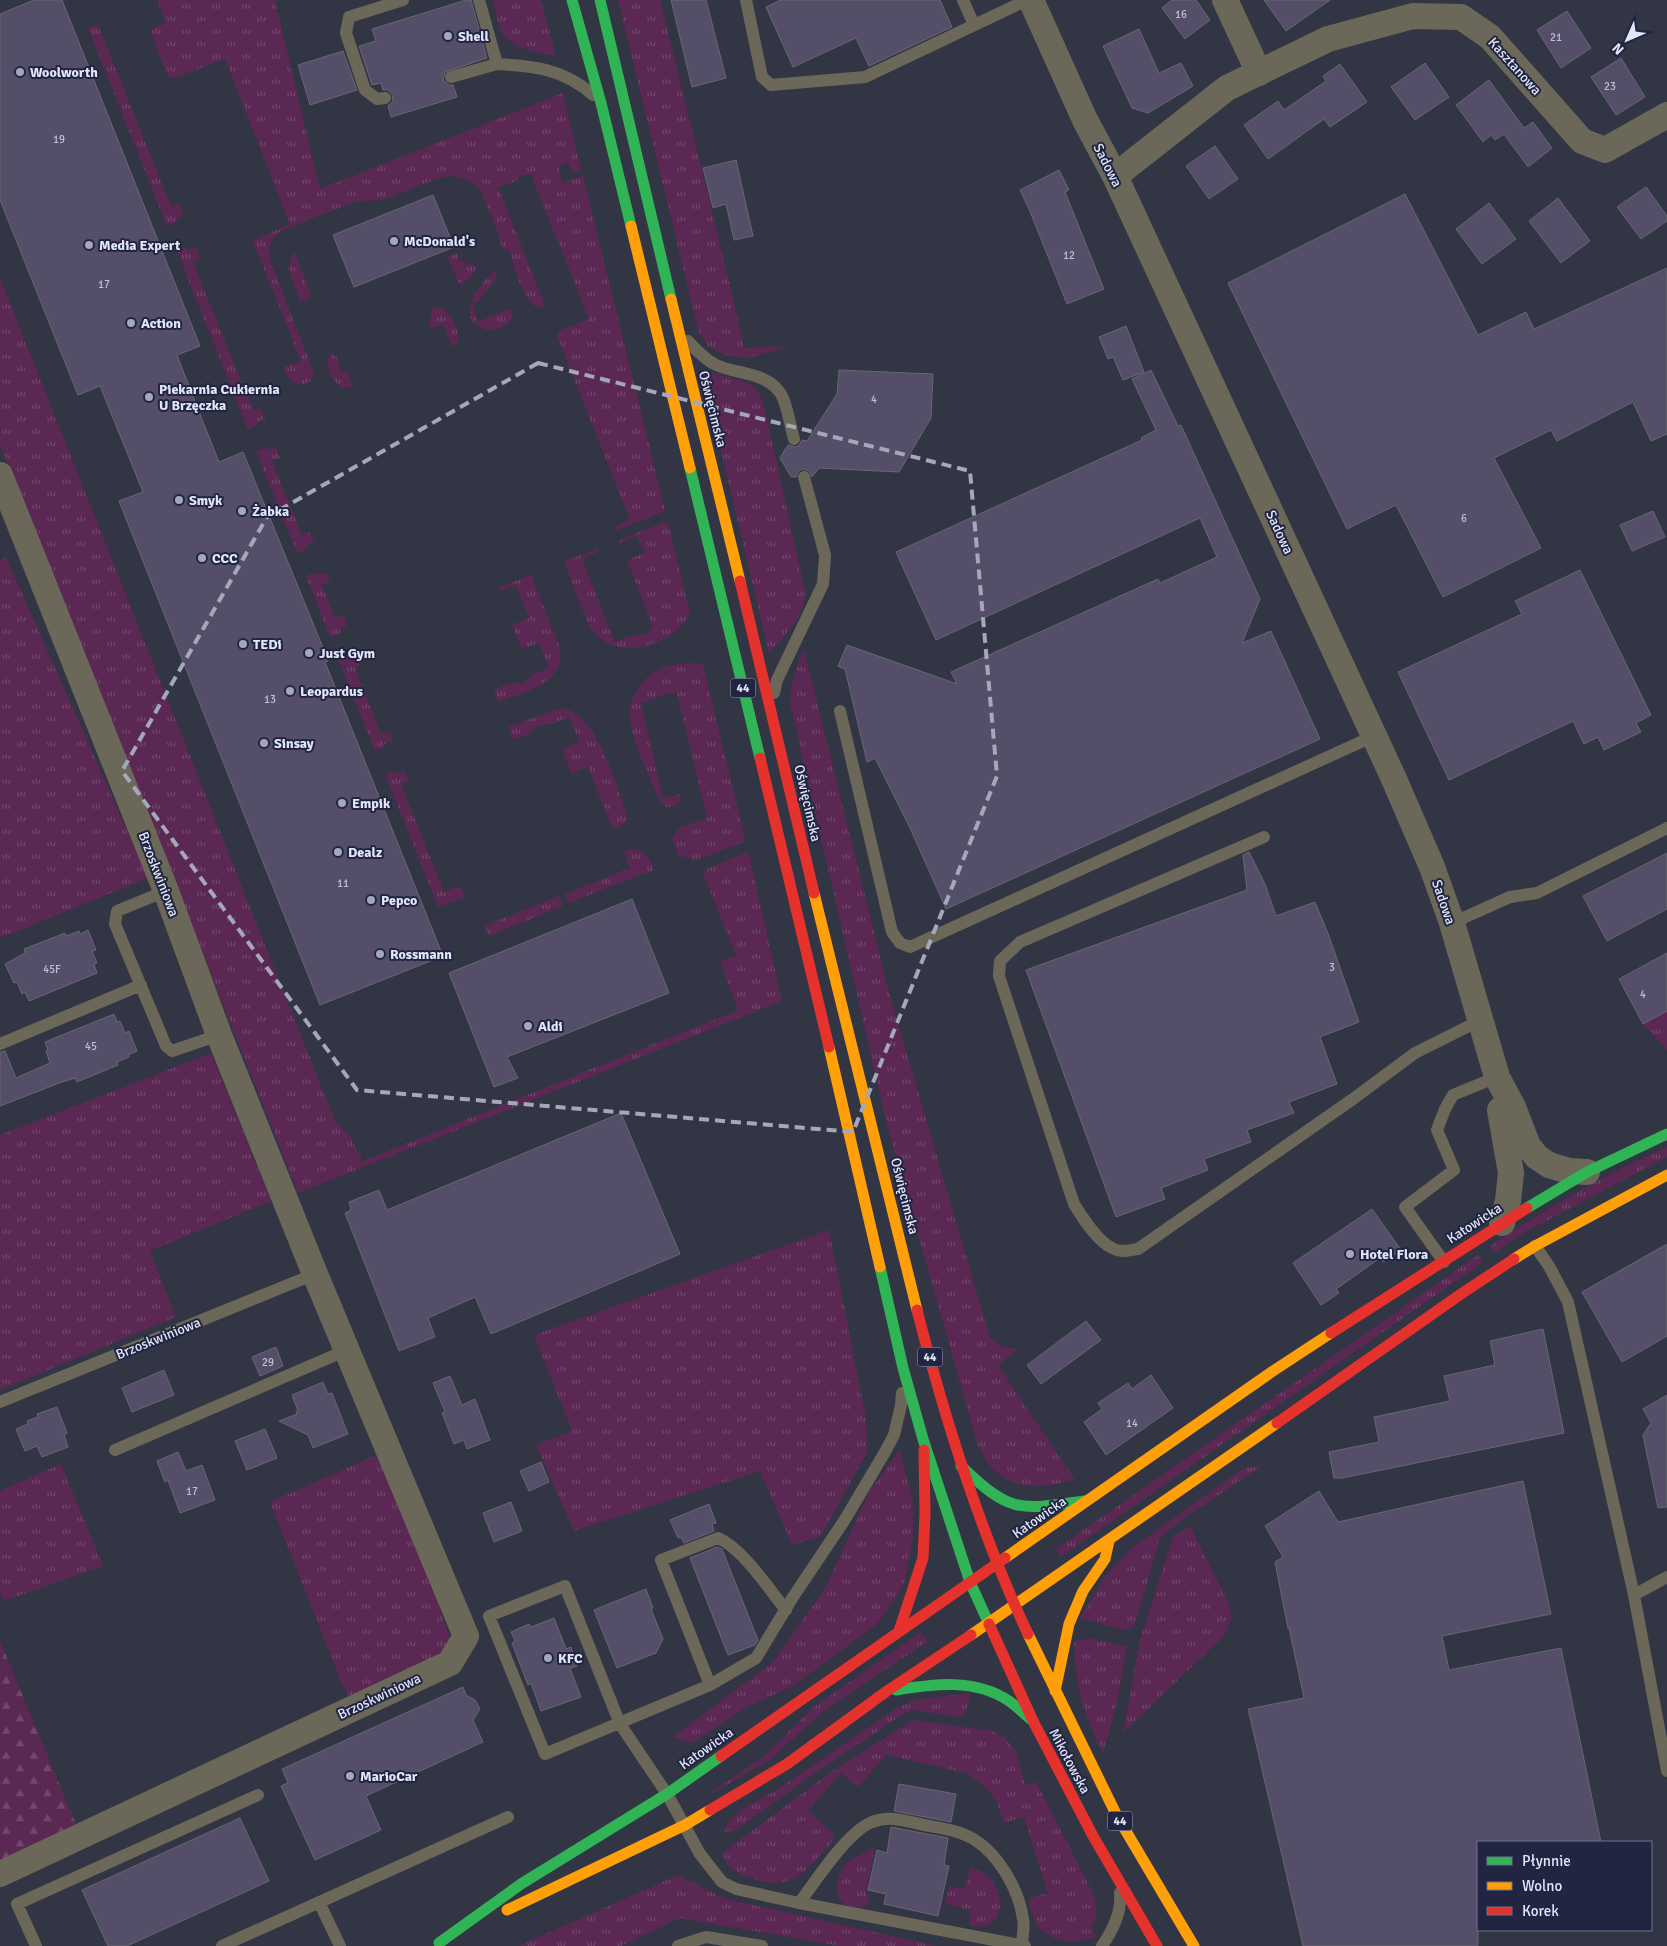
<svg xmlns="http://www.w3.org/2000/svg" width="1667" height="1946" viewBox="0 0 1667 1946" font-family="Signika,sans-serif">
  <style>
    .grass { fill: url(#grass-tufts) }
    .forest { fill: url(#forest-firs) }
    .building { fill: #544e68; stroke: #676774 }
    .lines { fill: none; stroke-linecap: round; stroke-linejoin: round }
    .lane { stroke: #6c6859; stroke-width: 12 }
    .street { stroke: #6c6859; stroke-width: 26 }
    .fast { stroke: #30b455; stroke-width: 11 }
    .slow { stroke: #ff9f0a; stroke-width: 11 }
    .jam { stroke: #e5322d; stroke-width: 11 }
    .marked { fill: none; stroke: #a4a8ba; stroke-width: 4; stroke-dasharray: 10 6; stroke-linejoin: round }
    .poi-dot { fill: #a4a8ba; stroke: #212541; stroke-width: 2 }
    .labels { text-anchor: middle; stroke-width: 4; stroke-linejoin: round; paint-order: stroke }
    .number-label { font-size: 11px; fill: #bec0d5 }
    .shield { fill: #212541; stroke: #a8acc2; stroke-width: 1 }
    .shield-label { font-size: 12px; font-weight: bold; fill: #e2e6f9 }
    .poi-label { font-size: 14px; font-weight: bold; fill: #e2e6f9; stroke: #212541; text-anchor: start }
    .street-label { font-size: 14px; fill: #e2e6f9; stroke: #212541 }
  </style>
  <defs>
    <pattern id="grass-tufts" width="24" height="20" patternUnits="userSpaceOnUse" patternTransform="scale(1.25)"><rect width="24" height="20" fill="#5a2852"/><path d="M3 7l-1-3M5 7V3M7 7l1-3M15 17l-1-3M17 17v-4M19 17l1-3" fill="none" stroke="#71476c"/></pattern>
    <pattern id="forest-firs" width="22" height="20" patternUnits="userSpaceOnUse" patternTransform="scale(1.25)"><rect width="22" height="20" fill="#5a2852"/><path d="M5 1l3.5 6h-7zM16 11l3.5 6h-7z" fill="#71476c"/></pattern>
  </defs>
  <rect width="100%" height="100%" fill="#323544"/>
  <path class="grass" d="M157,0H278L275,1L320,189L563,93L581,170L572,172L568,162L558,166L562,182L583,176L665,510L663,512L615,531L614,527L630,520L557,336L559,331L589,319L531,175H521L516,181L498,187L544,303L541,309C523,305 515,267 509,251L502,249L498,232L481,191L470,181L454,176L438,178L383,200L354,202L281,231C271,238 267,247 270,260L314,373L311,381C296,390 290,380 283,368L301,361L254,244V240L290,224L225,59L175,78L169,77L166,73L151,32L155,27L166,23Z
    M493,0H541L556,56C540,53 508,48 501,31C497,22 496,10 493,0Z
    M618,0H660L731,289L744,348L790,346L747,358L725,355L709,347L699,333Z
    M98,24L171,206L179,203L184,215L176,219L177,222L167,226L88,28Z
    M186,247L188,250L196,247L200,259L193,262L253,410L260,408L265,419L257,422L258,425L248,430L177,251Z
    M294,251L312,297L300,302L288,267Z
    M457,253L459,260L477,267L472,276L462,285L458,282L448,257Z
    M495,269L497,278L478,302L472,303L478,321L511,308L513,317C501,341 459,329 472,300C476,289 487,279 495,269Z
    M0,278L335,1121L351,1138L363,1161L738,1010L720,962L736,955L702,871L745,853L749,854L782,1001L298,1193L0,445Z
    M435,307C451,309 455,323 459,336L456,345L452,346L443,324L429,329L432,308Z
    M330,353L337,357L341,372L346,370L353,386L343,388C331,382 324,366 330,353Z
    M702,370L740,380L755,387L763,401L805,591C805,617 785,635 769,654Z
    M266,447L268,450L276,447L280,458L272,461L302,535L310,532L314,542L306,546L307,549L297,553L256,451Z
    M664,522H668L690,614C679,632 668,639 648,645C629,651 609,649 594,633C585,622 571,577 564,561L598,549V552L582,559L615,642C620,640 626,637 631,636C642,634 645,637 653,627L627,560L644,553L637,536L620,543L619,540Z
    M6,557L148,878L0,938V560Z
    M316,572L318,575L326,572L330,582L322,585L335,618L343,615L347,626L339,629L341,633L330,637L306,576Z
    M531,575L559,645C568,683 526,691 499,702L493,690L510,683L518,684L527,680L532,675L549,668L539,643L522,649L512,625L529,618L516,586L500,591L498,588Z
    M804,649L888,989L990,1338L1002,1347L1018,1349L998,1365L1075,1480C1044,1486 1019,1494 993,1469C987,1464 983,1453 978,1446L887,1125L790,703C792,683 795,667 804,649Z
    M349,654L350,657L358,654L362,665L355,668L381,734L390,732L393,740L384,744L385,747L375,751L338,658Z
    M694,663L703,665L745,838L743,842L694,861L684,856L679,859L672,837L679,828L707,818L677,693H665L657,698L641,703L663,798L680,794V801L676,806L667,807L660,801C650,778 624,727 631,703C632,697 637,691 640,686C652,667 673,664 694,663Z
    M561,708C597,711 615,783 626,813L628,820L619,828H613L611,825L588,767L571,774L562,749L579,742L569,717L552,724H545L536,727L530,734L513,740L508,727Z
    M395,771L397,774L405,771L409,781L401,784L444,892L460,886L466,897L438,907L385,774Z
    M635,849C647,853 649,859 654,870L568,903L565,894L630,868L624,851Z
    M559,896L563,906L489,936L484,926Z
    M1667,1011V1050L1643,1024Z
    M211,1053L271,1201L150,1251L176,1317L0,1390V1135Z
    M1667,1147V1157L1518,1236L1495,1253L1490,1246C1546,1209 1606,1174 1667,1147Z
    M829,1230L865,1413L868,1451L820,1537L792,1545L760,1471L574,1531L536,1445L572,1431L534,1335Z
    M1478,1255L1483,1262L1061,1557L1056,1549Z
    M900,1450L913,1502V1537L905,1580L897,1596L876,1625L793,1686L745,1708L692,1743L673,1737L773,1662L826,1587L870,1490Z
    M376,1455L434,1591L450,1640L444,1659L351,1699L342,1684L270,1502Z
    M61,1464L103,1566L4,1601L0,1592V1491Z
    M1263,1465L1179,1522L1160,1538L1134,1627L1124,1630L1080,1618L1106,1575L1133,1547L1244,1468Z
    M1190,1526L1229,1604L1231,1619L1224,1636L1123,1733L1140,1640L1173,1537Z
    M921,1632L928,1641L824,1711L768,1761L713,1793V1791L763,1757L814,1707Z
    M1089,1638L1127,1647L1116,1706L1103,1753C1082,1711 1076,1690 1074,1642Z
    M971,1693L965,1715L960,1717L912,1710L900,1716L811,1776L736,1830L723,1832L731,1819L742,1809L781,1787L897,1708L914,1700Z
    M913,1720L992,1731L1004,1737L1016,1751L1025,1785L1036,1782L1092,1891C1097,1905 1100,1913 1091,1926L1096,1936C1077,1945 1050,1943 1037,1925C1032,1918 1031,1907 1028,1899L1048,1893L1024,1817L1004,1823L997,1803L988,1790L967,1773L886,1755L859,1786H856L841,1773L808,1811L834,1834V1840C805,1871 793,1895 746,1876C734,1871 726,1867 722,1853L834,1770Z
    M875,1847L866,1894L870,1896L867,1904L863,1908C857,1907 849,1907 843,1903C833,1895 837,1875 844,1866C852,1858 865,1852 875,1847Z
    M970,1868C974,1869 980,1871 984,1873C1009,1891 1005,1936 969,1925L971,1910L945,1904L949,1886L965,1889Z
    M678,1875L726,1899L936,1946H840L680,1918L621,1946H519Z"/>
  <path class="forest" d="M0,1641L76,1824L0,1862Z"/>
  <path class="building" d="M34,0H62L200,346L177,355L194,399L219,462L243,452L319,638L328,661L325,662L443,956L320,1005L119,501L143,492L100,386L78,395L0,200V14Z
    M466,0H471L487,58L445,72L443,80L449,85H453L457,97L391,117L388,106L393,101L392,94L388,90H383L381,83L372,85L359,46L376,41L372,29Z
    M671,0H706L726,78L692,87Z
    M781,0H940L952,27L869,66L856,38L793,67L766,7Z
    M1172,0H1196L1210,20L1185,39L1162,8Z
    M1264,0H1330L1286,31Z
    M1567,11L1591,48L1561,68L1537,30Z
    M1139,29L1159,73L1181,63L1193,86L1148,113L1132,108L1103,46Z
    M343,51L357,90L310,105L298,65Z
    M1621,58L1645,97L1616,115L1591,77Z
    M1425,63L1449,97L1415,120L1391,87Z
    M1340,64L1367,102L1330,127L1324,119L1268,159L1244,125L1278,101L1284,110L1326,81L1323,76Z
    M1489,80L1524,128L1533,122L1552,148L1528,167L1504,134L1495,140L1491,135L1483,142L1456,105Z
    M1215,146L1238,179L1209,199L1186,166Z
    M736,160L753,236L734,240L726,204L713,208L703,168Z
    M1059,170L1069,190L1065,192L1104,289L1067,304L1029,209L1020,190Z
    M1646,187L1667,216V221L1641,239L1617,207Z
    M1405,194L1478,335L1526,312L1534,329L1667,268V434L1651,441L1633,402L1557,441L1551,430L1494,458L1541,548L1443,597L1396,505L1347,529L1228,283Z
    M433,195L454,247L354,287L333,235Z
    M1558,198L1590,241L1561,263L1529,221Z
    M1489,203L1516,239L1482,264L1456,229Z
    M1126,326L1144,372L1123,380L1113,357L1108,359L1099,337Z
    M839,370L933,374L931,418L899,472L819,468L812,477L809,471L802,469L798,472L796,477H791L780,458L788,445L796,447L800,444L802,440L807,441L837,394Z
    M1151,370L1178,426L1181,425L1260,599L1242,643L1271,631L1320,739L946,909L910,828L875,758L867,762L845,669L838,666L847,645L957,684L951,672L1158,579L1160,583L1217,557L1200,518L936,640L896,552L1142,440L1141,438L1156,430L1132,379Z
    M1653,511L1665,537L1632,551L1620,525Z
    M1580,570L1651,715L1636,723L1641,732L1604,750L1598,737L1584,744L1573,721L1449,780L1398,672L1522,614L1515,601Z
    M1249,852L1265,884L1276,916L1315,902L1329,936L1359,1022L1320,1037L1337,1084L1289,1102L1294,1113L1247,1130L1251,1142L1204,1159L1208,1170L1161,1188L1165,1199L1116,1217L1026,970L1247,890L1243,855Z
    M1667,853V909L1607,941L1583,896Z
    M632,899L669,993L507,1057L518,1078L494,1087L449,973Z
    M88,930L96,950L92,951L97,963L94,964L97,973L29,1001L25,992L22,994L17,982L14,983L5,964L25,953L24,949L65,933L66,936L79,931L80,934Z
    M1667,953V1011L1643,1024L1619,979Z
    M114,1014L117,1022L120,1021L125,1033L129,1031L137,1051L128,1055L129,1057L117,1062L118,1065L77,1082L75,1078L62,1082L0,1106V1052L5,1051L16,1078L50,1063L46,1051L48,1050L45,1042Z
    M621,1113L680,1254L491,1334L475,1297L428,1318L435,1337L399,1351L345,1213L351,1210L349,1202L379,1190L387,1210Z
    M1372,1209L1401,1250L1383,1262L1380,1258L1336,1289L1339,1293L1321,1305L1293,1263Z
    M1667,1244V1336L1622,1362L1582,1292Z
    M1086,1321L1101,1340L1041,1384L1027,1365Z
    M1543,1329L1564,1433L1342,1478H1334L1329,1452L1379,1442L1374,1417L1450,1401L1444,1376L1495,1365L1490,1341Z
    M276,1347L283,1366L260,1376L252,1357Z
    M164,1370L174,1395L132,1412L122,1388Z
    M1151,1375L1173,1408L1106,1455L1084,1422L1102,1409L1098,1403L1128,1383L1132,1389Z
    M450,1376L462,1405L475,1399L490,1440L467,1449L464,1440L454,1444L442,1413L445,1412L433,1383Z
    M323,1382L328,1394L332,1393L348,1434L313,1448L308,1435L279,1421L297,1414L296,1412L298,1411L292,1395Z
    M1667,1395V1507L1658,1508L1643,1435L1651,1423L1643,1409Z
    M57,1407L67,1433L64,1435L68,1447L42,1457L37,1446L25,1451L16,1429L28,1424L27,1421L38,1417L37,1414Z
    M265,1429L277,1458L247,1470L235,1441Z
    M178,1452L186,1471L202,1465L215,1500L180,1513L168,1480L165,1482L157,1461Z
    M541,1462L549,1482L529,1491L520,1471Z
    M1523,1481L1551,1614L1442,1636L1449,1670L1561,1648L1601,1842H1478V1946H1303L1248,1709L1304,1698L1289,1628H1288L1275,1562L1283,1557L1265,1526L1319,1491L1338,1522Z
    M511,1502L522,1531L494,1542L483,1513Z
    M709,1504L716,1523L712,1524L714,1531L684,1543L681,1537L678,1538L670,1520Z
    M717,1547L722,1549L758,1640L755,1645L728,1655L690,1558Z
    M646,1589L653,1608L651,1609L663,1639L656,1653L617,1668L594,1610Z
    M554,1618L566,1649L571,1647L577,1666L570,1668L581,1697L541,1711L531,1683L528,1685L512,1643L515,1641L511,1632L529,1624L531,1627Z
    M463,1687L466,1695L475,1700L480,1709L473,1720L483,1742L366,1796L381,1830L315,1860L281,1786L288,1783L282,1769Z
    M899,1784L956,1794L951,1822L894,1811Z
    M240,1818L269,1881L127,1946H108L82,1890Z
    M891,1827L948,1838L944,1865L949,1866L938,1916L884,1904L886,1894L868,1890L877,1850L887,1853Z"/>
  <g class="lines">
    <path class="lane" d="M479,0L497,64C534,66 564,69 593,95
      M746,0L762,77L771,85L865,77L1027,0
      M963,0L974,25
      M451,77L497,64
      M385,98L377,99L365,90L346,33L349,17L403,0
      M688,341C695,349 704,358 714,364C736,375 766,371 781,394C788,406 790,426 794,439
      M774,693L777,680L823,584L825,555L804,477
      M840,711L892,932L900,943L910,947L1374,736
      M1264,837L1020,942L1000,961L999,976L1074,1204C1082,1217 1098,1243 1114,1249C1122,1253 1130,1250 1138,1249L1353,1099L1415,1053L1479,1021
      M166,891L117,911L115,924L166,1046L172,1051L219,1035
      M1452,923L1510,897L1537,893L1667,828
      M0,1044L141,985
      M1535,1246L1549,1266L1568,1302L1634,1595L1667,1771
      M1444,1262L1405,1207L1454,1170L1437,1130L1445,1109L1453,1095L1497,1077
      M902,1393L901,1405L894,1435L885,1452L844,1521L793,1597L756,1658L710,1685L545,1754L489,1616L565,1586L620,1724L667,1794L700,1854L722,1882L736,1889L799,1903L1025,1946
      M0,1402L315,1274
      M115,1450L347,1350
      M1634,1595L1667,1577
      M710,1685L661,1560L718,1538C742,1548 769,1589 786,1610
      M319,1902L340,1946
      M799,1903C816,1881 847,1832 872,1822C891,1815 905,1821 924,1825C941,1828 959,1830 975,1840C999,1855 1019,1890 1023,1919C1025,1927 1022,1937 1022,1945
      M36,1946L17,1904L258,1795
      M222,1946L508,1817
      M678,1946L706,1937L762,1946
      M1102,1946C1113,1930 1122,1912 1120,1893"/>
    <path class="street" d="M1031,0L1085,120L1115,176L1394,779L1432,867L1452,923L1497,1077L1513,1107L1528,1146L1537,1157L1549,1165L1569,1171L1587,1172
      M1225,0L1259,73
      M1115,176L1227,88L1328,39L1413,16L1461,17L1490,37L1582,141L1605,150L1667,115
      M0,475L166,891L219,1035L315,1274L466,1636L450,1663L0,1874
      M1500,1110L1511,1173L1508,1201L1502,1223"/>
    <path class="fast" d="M572,0L601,103L631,226
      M600,0L671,299
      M690,468L760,758
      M1527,1208L1587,1172L1667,1134
      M880,1267L903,1368L923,1439L970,1582L989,1624
      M961,1466C1011,1514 1019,1510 1085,1501
      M896,1690C934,1684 975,1678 1009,1701C1018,1707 1025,1715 1033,1721
      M439,1943L521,1884L667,1794L721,1756"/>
    <path class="slow" d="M631,226L690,468
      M671,299L740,581
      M814,893L917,1310
      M829,1047L880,1267
      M1514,1259L1535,1246L1667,1175
      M1005,1558L1273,1371L1331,1333
      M1028,1634L1117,1816L1194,1946
      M971,1635L1277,1423
      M1055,1691L1069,1624L1083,1591L1105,1559L1109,1541
      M507,1910L685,1825L710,1810"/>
    <path class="jam" d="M740,581L814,893
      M760,758L829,1047
      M917,1310C945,1420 979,1530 1028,1634
      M1331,1333L1527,1208
      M1277,1423L1461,1294L1514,1259
      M989,1624L1033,1721L1093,1836L1157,1946
      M899,1631L923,1558L925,1514L924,1450
      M721,1756L1005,1558
      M710,1810L787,1764L887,1691L971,1635"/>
  </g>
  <path class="marked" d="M538,363L970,471L997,776L853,1132L357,1090L122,771L267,517Z"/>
  <g class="poi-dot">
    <circle cx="448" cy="36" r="5"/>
    <circle cx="20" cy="72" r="5"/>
    <circle cx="394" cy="241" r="5"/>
    <circle cx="89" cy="245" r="5"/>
    <circle cx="131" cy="323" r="5"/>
    <circle cx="149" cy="397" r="5"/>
    <circle cx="179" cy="500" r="5"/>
    <circle cx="242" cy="511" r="5"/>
    <circle cx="202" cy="558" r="5"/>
    <circle cx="243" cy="644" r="5"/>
    <circle cx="309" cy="653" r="5"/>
    <circle cx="290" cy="691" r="5"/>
    <circle cx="264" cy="743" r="5"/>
    <circle cx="342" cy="803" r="5"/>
    <circle cx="338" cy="852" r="5"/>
    <circle cx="371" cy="900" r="5"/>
    <circle cx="380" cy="954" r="5"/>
    <circle cx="528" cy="1026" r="5"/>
    <circle cx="1350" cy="1254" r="5"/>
    <circle cx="548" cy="1658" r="5"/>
    <circle cx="350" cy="1776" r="5"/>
  </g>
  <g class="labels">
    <g class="number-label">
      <text x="1181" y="18">16</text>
      <text x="1556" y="41">21</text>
      <text x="1610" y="90">23</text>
      <text x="59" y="143">19</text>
      <text x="1069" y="259">12</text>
      <text x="104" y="288">17</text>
      <text x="874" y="403">4</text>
      <text x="1464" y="522">6</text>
      <text x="270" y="703">13</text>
      <text x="343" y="887">11</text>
      <text x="1332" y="971">3</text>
      <text x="52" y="973">45F</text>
      <text x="1643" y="998">4</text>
      <text x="91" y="1050">45</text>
      <text x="268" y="1366">29</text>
      <text x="1132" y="1427">14</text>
      <text x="192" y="1495">17</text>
    </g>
    <g class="shield">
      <rect x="730.5" y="678.5" width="25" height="19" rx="4"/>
      <rect x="917.5" y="1347.5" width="25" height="19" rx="4"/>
      <rect x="1107.5" y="1811.5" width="25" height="19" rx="4"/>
    </g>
    <g class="shield-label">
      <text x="743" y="692">44</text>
      <text x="930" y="1361">44</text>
      <text x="1120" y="1825">44</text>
    </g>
    <g class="poi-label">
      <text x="458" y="41">Shell</text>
      <text x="30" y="77">Woolworth</text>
      <text x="404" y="246">McDonald's</text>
      <text x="99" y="250">Media Expert</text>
      <text x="141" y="328">Action</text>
      <text x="159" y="394">Piekarnia Cukiernia<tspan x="159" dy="16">U Brzęczka</tspan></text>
      <text x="189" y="505">Smyk</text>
      <text x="252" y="516">Żabka</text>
      <text x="212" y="563">CCC</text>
      <text x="253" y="649">TEDi</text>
      <text x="319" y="658">Just Gym</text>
      <text x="300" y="696">Leopardus</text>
      <text x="274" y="748">Sinsay</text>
      <text x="352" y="808">Empik</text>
      <text x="348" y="857">Dealz</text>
      <text x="381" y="905">Pepco</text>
      <text x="390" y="959">Rossmann</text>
      <text x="538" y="1031">Aldi</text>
      <text x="1360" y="1259">Hotel Flora</text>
      <text x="558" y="1663">KFC</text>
      <text x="360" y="1781">MarioCar</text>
    </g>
    <g class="street-label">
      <text transform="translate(1515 66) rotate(48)" y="5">Kasztanowa</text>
      <text transform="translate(1108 165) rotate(63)" y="5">Sadowa</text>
      <text transform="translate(713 409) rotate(76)" y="5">Oświęcimska</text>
      <text transform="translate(1280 532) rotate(65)" y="5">Sadowa</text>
      <text transform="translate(808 803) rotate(77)" y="5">Oświęcimska</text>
      <text transform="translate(159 874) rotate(69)" y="5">Brzoskwiniowa</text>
      <text transform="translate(1444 902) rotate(71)" y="5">Sadowa</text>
      <text transform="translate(905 1196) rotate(76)" y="5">Oświęcimska</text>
      <text transform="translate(1474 1223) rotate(-33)" y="5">Katowicka</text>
      <text transform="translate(158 1338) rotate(-22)" y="5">Brzoskwiniowa</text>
      <text transform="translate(1039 1517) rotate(-35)" y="5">Katowicka</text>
      <text transform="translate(379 1696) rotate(-25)" y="5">Brzoskwiniowa</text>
      <text transform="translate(706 1748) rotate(-35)" y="5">Katowicka</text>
      <text transform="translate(1070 1761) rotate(62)" y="5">Mikołowska</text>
    </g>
  </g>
  <rect x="1477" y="1841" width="175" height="90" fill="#212541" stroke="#6e728b"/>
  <rect x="1487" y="1857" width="25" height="8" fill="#30b455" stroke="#6e728b"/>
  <text x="1522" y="1866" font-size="15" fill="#e2e6f9">Płynnie</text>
  <rect x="1487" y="1882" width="25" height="8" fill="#ff9f0a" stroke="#6e728b"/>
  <text x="1522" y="1891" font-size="15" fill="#e2e6f9">Wolno</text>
  <rect x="1487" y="1907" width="25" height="8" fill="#e5322d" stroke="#6e728b"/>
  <text x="1522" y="1916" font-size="15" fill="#e2e6f9">Korek</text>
  <g transform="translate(1627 40) rotate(225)" stroke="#212541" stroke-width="4" paint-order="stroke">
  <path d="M0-4L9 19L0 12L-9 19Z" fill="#e2e6f9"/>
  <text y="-8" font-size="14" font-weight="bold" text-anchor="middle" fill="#e2e6f9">N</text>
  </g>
</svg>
